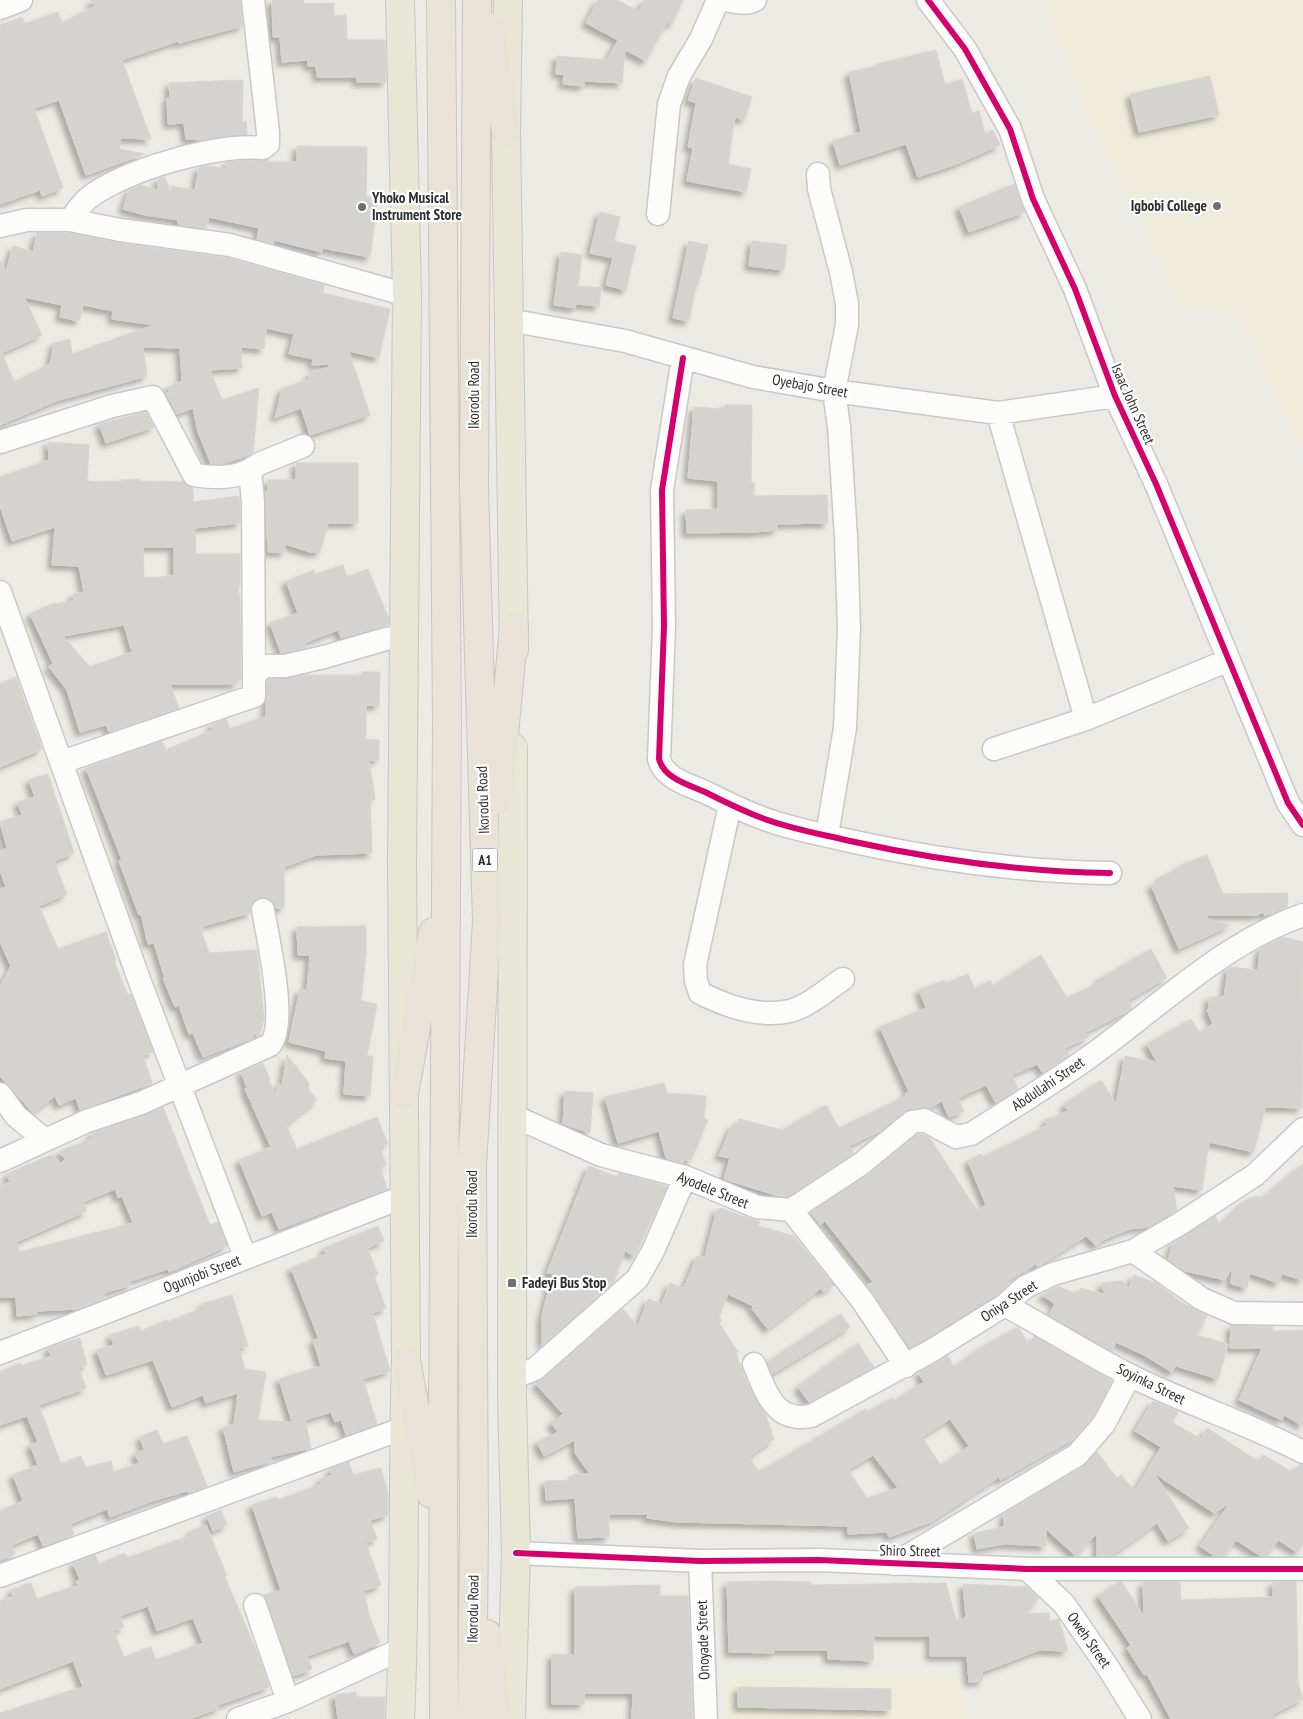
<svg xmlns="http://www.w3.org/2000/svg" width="1303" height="1719" viewBox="0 0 1303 1719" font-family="'PT Sans Narrow',sans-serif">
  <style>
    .education { fill: #eeebda }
    .building { fill: #d5d3cf; stroke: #d7d5d0; fill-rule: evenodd; filter: url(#shadow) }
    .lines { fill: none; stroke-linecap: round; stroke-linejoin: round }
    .minor-casing { stroke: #c9c8c9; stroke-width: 25 }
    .major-casing { stroke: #c6c6c4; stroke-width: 30 }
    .highway-casing { stroke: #c6c6c4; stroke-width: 30 }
    .minor { stroke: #fcfcfb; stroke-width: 22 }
    .major { stroke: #e8e7d6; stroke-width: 28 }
    .highway { stroke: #e9e2d6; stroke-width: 28 }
    .cycleway-casing { stroke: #fff; stroke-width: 9 }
    .cycleway { stroke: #d6006c; stroke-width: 6 }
    .poi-dot { fill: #70706e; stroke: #fff; stroke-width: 2 }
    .labels { text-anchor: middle; stroke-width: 4.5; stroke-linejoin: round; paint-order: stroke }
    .shield { fill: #fff; stroke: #6d6d6d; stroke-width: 1 }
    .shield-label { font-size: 14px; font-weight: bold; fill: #2e2e2e }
    .poi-label { font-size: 15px; font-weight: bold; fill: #2e2e2e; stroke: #fff; text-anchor: start }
    .street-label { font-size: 15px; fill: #2e2e2e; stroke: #fff }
  </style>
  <defs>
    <filter id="shadow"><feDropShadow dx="-4.5" dy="4.5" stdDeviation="2.5" flood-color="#0004"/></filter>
  </defs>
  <rect width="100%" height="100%" fill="#eceae4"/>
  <path class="education" d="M1044,0H1303V453L1238,314L1182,311L1080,101Z
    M956,1672L970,1719H724V1674Z"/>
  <path class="building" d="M90,0H240L243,26L179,43L178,41L122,60L151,139L120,138L119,149L145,154L86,175L59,100L34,108L63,188L42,196L40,190L0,204V25L22,17L25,24L58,12L62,23L95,6Z
    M272,0H304V4L334,3V16L346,15L347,40H385L386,82H357V77H317L316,66H308V60L282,62L280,37H273Z
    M598,0H617L639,11L644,0H683L672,24L667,22L646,61L625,50L622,83L584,81V86L563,84L564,74H556L557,56L607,60L618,40L586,23Z
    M936,50L945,84L962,79L972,113L979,111L985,134L993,130L1000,145L954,165L918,177L906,144L840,165L833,141L861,132L849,72L878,66L877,64Z
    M1210,76L1219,115L1139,132L1130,94Z
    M696,78L752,97L744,120L735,117L728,164L751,169L746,192L687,181L693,148L688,147L696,103L688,100Z
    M243,80L242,122L246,121L247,134L204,140L186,139L184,123L168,124L167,98H170L169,83Z
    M297,146L367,147L366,196L378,198L370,257L322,248V252L274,240L273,244L257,239L259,228L209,217L206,228L178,225V220L145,215L123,209L129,190L141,185L158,190V179L165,177L171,194V186L195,190L199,167L209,166L226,169V162L269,159V162H297Z
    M1014,184L1025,212L969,232L959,207Z
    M600,212L620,217L614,241L636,246L626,290L606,285L613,258L590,253Z
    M37,233H69L118,243L227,258L324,285L323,293L390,309L379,358L349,351L370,415L310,435L301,408L275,418L282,389L309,379L310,373L329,367V364L312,365L313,359L289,354L294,334L266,328L264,349L241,347L242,368L210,370L222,400L259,388L253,453L249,455L222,464H211L198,432L193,408L177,414L166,393L170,392L168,387L182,381L180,348L143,347L147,376L56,401L0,425V261L6,271L13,246L33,252ZM24,297L62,305L60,317L79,321L83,305L113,311L112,319L154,325L72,354L70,339L54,343L50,364L14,382L2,353L42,335Z
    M689,241L708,245L698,286H696L689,321L673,318Z
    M752,241L787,245L784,270L749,266Z
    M561,252L582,255L578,286L601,288L599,306L576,304L575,308L554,305Z
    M725,405H752L751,482H754V496L827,495L828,523L777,524V530L755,532L687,533L686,510L718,509V481L688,478L694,407L724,409Z
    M146,412L154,427L106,443L99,424Z
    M48,442L89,445L87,481L121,482V480L139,479V481L183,482L193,488V502L239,496L240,523L195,528L196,554H240V586H238L240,601L241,679L236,680L237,684H170L179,708L109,732L106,725L80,732L67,690L49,667L53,663L30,614L52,604L74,601L73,594L84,592L79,566L52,565L55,527L12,541L0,506V477L49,460ZM143,547H174V576L144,578ZM124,625L132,652L90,667L63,636Z
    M296,463H358V523H328L320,552H310L285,544V552H268L265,492H268V480H296Z
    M343,565L347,577L368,569L389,619L388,625L341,638L338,630L304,643L306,648L281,653L270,623L298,613L286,581L315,570L313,575Z
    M362,672H380L379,706L366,705V739L379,740V760H369L375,799L370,800L372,853L316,855L284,867V908H276L268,898L260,897L251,905L250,913L203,926L204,930L201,931L209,953L257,950L264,1018L260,1035L252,1034L253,1038L203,1057L193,1033L189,1034L179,1005L175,1007L163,978H165L154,943L148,944L141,914L139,915L119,861L122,860L86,768L162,741L166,750L213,730L211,725L226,719L230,729L266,716L267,681L269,679L302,675H362Z
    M16,677L42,749L0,767V684Z
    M48,774L74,853L54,861L67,894L39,906L58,949L106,932L116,960L114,961L128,995L131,994L153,1052L143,1055L152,1083L80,1110L76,1098L59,1105L55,1096L33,1113L0,1076V987L11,966L0,942V889L6,887L0,870V851L7,848L0,822L22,815L18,802L35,797L29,780Z
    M1207,855L1223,894L1288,893L1287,907L1270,914L1264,915V912L1257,915H1207L1206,919L1231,925L1179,949L1151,885L1161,880L1160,877L1180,868L1179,866Z
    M366,926V953L361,1001L377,1004L367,1056H373L370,1096L344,1094L346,1061L325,1058L326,1051L289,1042L300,989L307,990L310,955H298L297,927Z
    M1283,937L1303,942L1302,1108L1265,1107L1254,1152L1209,1142L1202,1190L1173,1186L1177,1210L1171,1214L1149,1227L1129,1229L1103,1240L1096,1246L1086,1236L1037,1267L1036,1264L1007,1281L1009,1284L997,1294L910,1348L867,1285L873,1282L825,1221L820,1225L811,1212L868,1175L918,1134H922L929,1137L977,1210L986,1205L968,1161L981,1154L982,1157L1048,1125L1045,1120L1068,1111L1064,1105L1101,1080L1116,1104L1125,1056L1157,1062L1147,1044L1191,1019L1199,1032L1213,1024L1207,1010L1209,1008V997H1224L1228,969L1230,967L1258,970L1260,949Z
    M1151,949L1167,978L1128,1000L1132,1008L1128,1011L1086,1032L1088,1037L1065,1048L1069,1055L1043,1073L1037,1064L1012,1075L1018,1089L996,1103L986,1085L958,1098L964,1111L949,1117L942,1101L929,1108L909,1109L880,1131L849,1146L854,1153L788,1197L775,1195L724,1179L730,1158L719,1156L732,1125L738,1126L739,1119L782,1130L826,1105L839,1128L906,1096L905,1094L909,1092L880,1027L926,1008L919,990L944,980L946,983L968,974L975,989L990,980L993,986L1041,955L1067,998L1100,982L1099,979Z
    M287,1055L309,1083L308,1089L317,1100L286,1125L297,1149L377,1117L388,1144L380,1146L386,1165L380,1167L387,1189L279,1229L272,1212L262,1216L239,1160L271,1147L245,1089L247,1088L241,1072L263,1063L269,1077V1083L271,1084L276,1095L278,1084L282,1085Z
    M664,1083L667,1093L706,1096L704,1119L708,1120L691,1160H684L683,1163L666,1158L659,1131L618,1143L605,1097Z
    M565,1091L593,1093L590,1133L563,1124Z
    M163,1107L210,1225L218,1222L227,1246L169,1272L168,1269L130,1281L131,1285L104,1293L105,1298L77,1309L37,1311V1314L17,1316L16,1297H0V1186L10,1182L7,1174L51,1155L61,1163L65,1159L59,1152L93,1138L90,1134ZM115,1189L118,1198L122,1196L133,1223L20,1252L16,1242L87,1211L83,1202Z
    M1303,1164V1280L1282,1274L1278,1283L1250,1273L1247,1288L1231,1284L1232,1268L1225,1280L1185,1271L1168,1260L1173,1243L1215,1216L1220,1226L1246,1200L1256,1196L1263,1198Z
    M589,1166L617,1177L619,1173L667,1186L635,1256L625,1251L614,1281L542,1346V1316L553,1273H547Z
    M717,1209H723L760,1222L758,1226L794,1236L834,1285L823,1292L821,1288L768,1329L752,1309L753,1306L728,1294L719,1317L722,1321L719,1323L738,1352L736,1353L746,1380L765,1413L774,1439L749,1457L759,1472L866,1409L868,1412L892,1398L894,1401L924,1382L919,1374L920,1372L948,1356L954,1367L985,1345L1018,1327L1029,1345L1034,1336L1112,1381L1093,1417L1075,1438L1000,1480L999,1477L931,1522L889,1537L887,1532L848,1534V1526L677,1522L647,1518L648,1514H609V1537L578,1538L575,1498L546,1500L545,1481L574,1480V1474H590L575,1453V1440L544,1456L537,1442L558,1432L551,1423L563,1414L536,1384L623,1309L638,1326L648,1299L662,1304L670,1283L684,1288L697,1256L705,1257ZM950,1419L969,1446L941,1466L922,1437ZM873,1455L898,1488L867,1498L848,1470Z
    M378,1226L384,1241L367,1248L378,1274L374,1276L386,1308L373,1313L390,1371L363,1379L377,1424L346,1435L341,1420L335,1422L331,1412L305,1420L311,1448L270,1457L271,1461L234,1472L223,1427L234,1424L238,1393L206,1403L203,1395L172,1407L153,1360L106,1375L97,1350L114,1345L110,1335L139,1326L141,1331L167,1320L168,1322L203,1308L202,1304L232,1295L248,1346L239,1348L245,1369L266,1372L258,1420L292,1422L279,1379L321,1366L313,1340L319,1339L291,1268L326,1254L324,1248Z
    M1134,1275L1156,1283L1181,1302L1207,1316L1197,1335L1228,1344L1218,1379L1176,1366L1172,1372L1144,1355L1116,1342L1112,1351L1049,1315L1055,1304L1042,1295L1058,1286L1079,1295L1081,1288L1104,1294L1102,1283L1122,1281L1129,1288Z
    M841,1314L850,1327L772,1374L767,1362Z
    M1231,1325L1273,1327V1331L1303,1330V1426L1284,1415L1282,1420L1239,1400L1262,1348H1230Z
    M80,1338L87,1365L79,1368L86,1388L39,1405L61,1464L81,1456L86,1468L111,1461L114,1472L139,1463L135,1453L144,1450L140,1437L157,1430L163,1444L187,1436L207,1486L188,1493L187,1491L152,1501L110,1517L107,1509L70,1524L74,1535L43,1546L38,1534L12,1545L15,1554L0,1560V1511L23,1501L13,1475L38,1465L30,1445L38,1442L27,1416L0,1425V1372L20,1363L21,1366L51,1356L48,1348Z
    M858,1343L874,1367L809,1402L798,1387Z
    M1153,1401L1178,1412L1172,1422L1201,1439L1207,1428L1259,1462L1263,1455L1294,1473L1300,1464L1303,1465V1544L1297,1552L1278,1540L1267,1556H1261L1236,1540L1224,1556H1214L1200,1546L1230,1503L1214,1513L1154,1473L1189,1528L1168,1541L1157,1523L1111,1556H1097V1533L1076,1556L1046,1529V1546L1004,1544L977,1549L974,1533L1004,1527V1514L1084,1466L1097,1452L1117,1478L1121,1475L1135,1491L1161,1447L1135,1431Z
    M349,1462L353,1475L381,1468L388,1493V1515L370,1520L377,1539L366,1543L381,1585L364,1591L369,1615L380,1643L354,1654L349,1641L307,1656L312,1669L293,1676L264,1595L281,1590L252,1505L277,1497L278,1500L322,1484L320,1479L332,1475L330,1469Z
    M221,1510L227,1525L213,1531L207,1516Z
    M206,1525L227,1576L225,1577L258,1654L269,1687L218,1705L219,1708L189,1719H0V1713L83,1687L73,1661L0,1689V1601L13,1596L11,1590L31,1583L37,1599L78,1585L76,1581L80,1580L73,1563L95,1555L99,1564L125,1553L127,1558L192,1535L191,1531ZM148,1606L157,1631L193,1618L203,1643L156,1660L151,1647L124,1657L114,1631L124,1627L120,1616Z
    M771,1581L811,1582V1585L946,1583L956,1620L966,1618L963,1584L1027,1587L1039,1598L1024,1614L1049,1613V1621L1059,1619L1068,1651L1040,1650L982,1672L983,1681L969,1682L967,1656H930V1636H874L873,1661L828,1659V1650H774V1653L729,1652L727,1582Z
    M1119,1582H1122L1144,1616L1143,1582H1180L1181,1600L1273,1597V1582H1296L1298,1684L1303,1699L1273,1714L1276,1719H1171L1147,1674L1144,1675L1127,1648L1131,1645L1098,1596Z
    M660,1585V1596H688L693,1719H632L633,1693H584V1704H552V1654L575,1655V1587Z
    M738,1687L891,1689V1710L738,1707Z
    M356,1692V1697H385L384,1719H338L335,1695Z"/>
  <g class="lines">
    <g class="minor-casing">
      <path id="minor" d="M725,0C734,2 747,5 755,0
        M928,0L965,49L1010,129L1033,199L1075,289L1115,396L1156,484L1288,803L1303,825
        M0,8L21,0
        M818,174L819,189L841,272L847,304V325L834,391L839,427L846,537L849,629L845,728L827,835
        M658,214L669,104L679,76L701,39L718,0
        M70,220C75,214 81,205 87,199C123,170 218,143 263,148L268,144V132L253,0
        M0,226L27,220H70L120,230L230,245L407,295
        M509,320L625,341L753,377L834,391L998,413L1115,396
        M683,358L662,490L664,626L659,759C664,779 690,785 707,793C725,802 743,811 762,818C791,829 821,834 850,841C936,860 1023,872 1110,873
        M998,413L1086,719
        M0,442L112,406L153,397L194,475C214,478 231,479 250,470L253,502L254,674
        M250,470L259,464L303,446
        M0,592L140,982L245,1257
        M994,749L1086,719L1229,660
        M62,762L254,696V674L265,666H285L324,657L386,639L403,636
        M730,805L695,965L696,981L700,993C726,1006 760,1018 790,1011C809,1006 826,990 843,979
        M0,1094L16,1116L45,1140
        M511,1115L601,1155L685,1177L757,1207L791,1210L862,1300L906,1366
        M0,1161L87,1121L141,1103L270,1045C288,1024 268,939 263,910
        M791,1210L861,1164L912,1122L924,1120L956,1137L971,1134C1012,1108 1053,1083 1092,1055C1160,1006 1223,943 1303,915
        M1133,1251L1202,1299L1234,1313L1303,1314
        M1005,1305C1047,1328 1088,1354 1131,1376C1188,1404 1247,1423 1303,1452
        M0,1353L403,1197
        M754,1364C766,1392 774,1423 811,1416L931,1351L1005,1305L1025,1287L1053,1274L1133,1251L1178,1225L1255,1175L1303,1129
        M512,1378L535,1369L637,1279L653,1251L685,1177
        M516,1553L700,1561L819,1560L1027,1569H1303
        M700,1561L706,1719
        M894,1564L1077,1455L1104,1424L1130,1375
        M1027,1569L1064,1604L1109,1669L1140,1719
        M0,1576L404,1428
        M255,1605L288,1701
        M238,1719L288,1701L404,1648"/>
    </g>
    <g class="major-casing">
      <path id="major" d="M400,0L407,295L402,862L406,1360C402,1480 406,1600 400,1719
        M508,0L506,132L514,650
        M511,1719L516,1553L512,1397L513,748"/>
    </g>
    <g class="highway-casing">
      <path id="highway" d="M441,0L447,724L443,1417L444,1719
        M490,27L506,132
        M498,800L514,627
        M404,1094L433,932
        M406,1360L431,1494
        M487,1634L498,1719
        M472,1719L474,1530L472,1165L487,921L474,489L477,0"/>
    </g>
    <use href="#minor" class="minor"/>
    <use href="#major" class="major"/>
    <use href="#highway" class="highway"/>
    <g class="cycleway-casing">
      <path id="cycleway" d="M928,0L965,49L1010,129L1033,199L1075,289L1115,396L1156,484L1288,803L1303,825
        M683,358L662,490L664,626L659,759C664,779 690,785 707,793C725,802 743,811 762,818C791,829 821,834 850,841C936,860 1023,872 1110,873
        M516,1553L700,1561L819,1560L1027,1569H1303"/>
    </g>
    <use href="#cycleway" class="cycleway"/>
  </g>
  <g class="poi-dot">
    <circle cx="1217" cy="206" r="5"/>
    <circle cx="362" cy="207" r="5"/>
    <rect x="507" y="1278" width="10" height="10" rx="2.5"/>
  </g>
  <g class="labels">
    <rect class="shield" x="472.5" y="848.5" width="25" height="23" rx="4"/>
    <g class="shield-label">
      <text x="485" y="865">A1</text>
    </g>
    <g class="poi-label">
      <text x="372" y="203">Yhoko Musical<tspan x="372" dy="17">Instrument Store</tspan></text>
      <text x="1207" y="211" text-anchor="end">Igbobi College</text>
      <text x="522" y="1288">Fadeyi Bus Stop</text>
    </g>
    <g class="street-label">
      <text transform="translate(810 386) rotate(10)" y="5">Oyebajo Street</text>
      <text transform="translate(474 395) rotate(-90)" y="5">Ikorodu Road</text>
      <text transform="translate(1133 404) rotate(66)" y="5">Isaac John Street</text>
      <text transform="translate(483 800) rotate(-92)" y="5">Ikorodu Road</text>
      <text transform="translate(1048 1084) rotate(-34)" y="5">Abdullahi Street</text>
      <text transform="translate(713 1190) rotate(22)" y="5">Ayodele Street</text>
      <text transform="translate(472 1204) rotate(-90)" y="5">Ikorodu Road</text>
      <text transform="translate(202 1274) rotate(-21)" y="5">Ogunjobi Street</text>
      <text transform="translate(1009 1301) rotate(-33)" y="5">Oniya Street</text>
      <text transform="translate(1151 1384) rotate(26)" y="5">Soyinka Street</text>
      <text transform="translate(910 1551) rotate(1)" y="5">Shiro Street</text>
      <text transform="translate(473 1609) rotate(-89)" y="5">Ikorodu Road</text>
      <text transform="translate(703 1640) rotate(-92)" y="5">Onoyade Street</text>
      <text transform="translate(1089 1640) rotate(55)" y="5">Oweh Street</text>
    </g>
  </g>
</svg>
